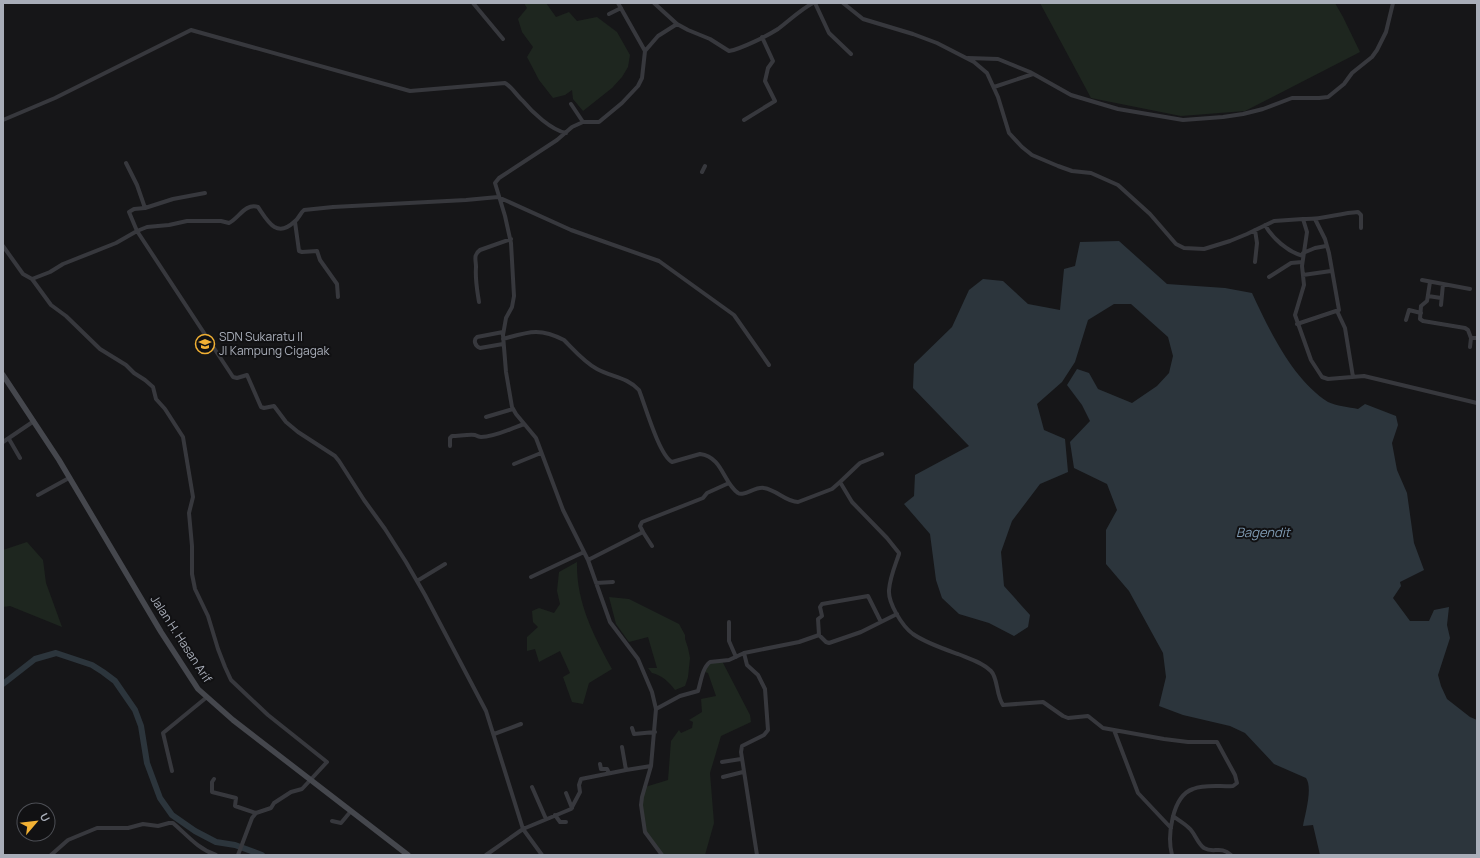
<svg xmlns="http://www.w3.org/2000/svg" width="1480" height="858" viewBox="0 0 1480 858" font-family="Manrope,sans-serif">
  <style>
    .green { fill: #1e261f }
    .water { fill: #2c353c }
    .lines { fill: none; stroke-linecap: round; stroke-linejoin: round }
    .river { stroke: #2c353c; stroke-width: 6 }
    .street { stroke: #37383d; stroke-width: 4 }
    .secondary { stroke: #45474d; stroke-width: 5.5 }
    .labels { text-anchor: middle; stroke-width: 4; stroke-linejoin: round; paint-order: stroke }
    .poi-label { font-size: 12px; fill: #a8adb8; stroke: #111113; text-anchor: start }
    .street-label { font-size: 12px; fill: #a8adb8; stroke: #111113 }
    .water-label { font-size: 13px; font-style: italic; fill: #7f9bb3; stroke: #111113 }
  </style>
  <rect width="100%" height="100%" fill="#161618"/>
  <path class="green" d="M524,3H546L556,17L569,12L577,21L597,17L617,32L630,55L628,67L622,77L612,88L583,111L573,99L572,90L565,95L553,98L539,80L527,57L533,47L522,32L518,19L527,8Z
    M1040,3H1335L1343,17L1360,52L1245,111L1181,116L1091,98Z
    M27,542L43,560L46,583L62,627L10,606L3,607V550Z
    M577,562C576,601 593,635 612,669L589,683L583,704L572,702L563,677L570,673L560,651L539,662L535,649L527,651V637L538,627L533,622L532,611L539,608L554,613L560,604L557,591L559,572Z
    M609,597L629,599L679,624L685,635V639L688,648L690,658L688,677L685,686L675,690C669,682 662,675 652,673L648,668H657L648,637L629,642L616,624Z
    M722,661L750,715L751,722L721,736L710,773L714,823L705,855H662L646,835L641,805L645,787L668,780L671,741L679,730L681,733L692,728L693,722L689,720L702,712L701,699L716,696L708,673L705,672L709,663Z"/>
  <path class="water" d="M1119,241L1167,284L1225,288L1252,293C1269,330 1293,380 1328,402C1336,406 1349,407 1358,409L1365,404L1396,416L1398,425L1392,443L1397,470L1407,493L1414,543L1424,570L1400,582L1401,586L1393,598L1410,621H1429L1434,610L1449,607L1447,625L1450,638L1438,675L1441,686L1447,699L1470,717L1477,720V855H1320L1313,825L1303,826C1305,814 1313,788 1306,778L1274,764L1245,733L1230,726L1183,715L1159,706L1166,677L1163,653L1129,591L1106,564V530L1117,510L1107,484L1074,468L1070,442L1090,421L1082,405L1067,385L1077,369L1089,373L1098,389L1132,403L1157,386L1169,373L1173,356L1168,337L1131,304H1114L1088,320L1075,362L1062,382L1037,404L1044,430L1065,439L1068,472L1040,484L1012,521L1001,552L1004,586L1030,615L1028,627L1014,636L989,623L959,614L942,598L936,580L930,534L904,504L914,496L915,475L969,446L913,388L914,364L952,327L969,290L983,279L1003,281L1028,304L1060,310L1064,269L1075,266L1080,242Z"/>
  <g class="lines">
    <path class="river" d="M3,684L35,659L56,653L92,665L103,672L115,681L135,710L141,726L147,763L160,798L172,815L195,831L216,842L235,845L262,855"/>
    <path class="street" d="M473,3L503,39
      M618,3L645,51
      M654,3L677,24L688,30L710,39L729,51C741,49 767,36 778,29C790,20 800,10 813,3
      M815,3L829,33L851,54
      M843,3L863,19L913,34L937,43L974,62L987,73L998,97L1009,133L1022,147L1032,155L1058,166L1072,171L1091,173L1118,185L1150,214L1176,244L1184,248L1204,249L1230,241L1247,234L1274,221L1303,219L1307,232L1302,266L1304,285L1295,315L1311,360L1322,377L1328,379L1364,376L1477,403
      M609,14L621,8
      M968,58L998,59L1030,72L1071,95L1118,109L1183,120L1223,117L1243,114L1263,109L1292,98H1319L1328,97L1344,84L1352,73L1372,57L1377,50L1386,32L1393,3
      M994,87L1033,74
      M571,104L583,122
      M3,120L55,98L191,30L410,91L505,83C512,87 517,96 523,101C532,112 551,130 566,133
      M744,120L775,101L765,81L768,68L773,61L762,37
      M126,163L137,185L145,208L134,209L129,212L137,231L147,227L169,225L187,221H221L229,223C239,218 245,203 258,207C267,220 276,239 294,222C299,219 300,213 304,210L333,207L466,200L498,197L571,230L659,261L734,315L769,365
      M702,172L705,166
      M145,208L173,199L205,193
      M1303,219C1322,220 1339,213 1358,212L1361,215V228
      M295,222L299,251L302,252L317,251L320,260L337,284L338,297
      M1265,225C1272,238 1288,252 1303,256
      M3,246L23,274L32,279L51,305L66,316L100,349L126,365L134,373L145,380L153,387L156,399L165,409L183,437L193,497L189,513L192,546V574L195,589L208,616L218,649L225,667L231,680L268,715L327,762L302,789L291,792L274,803L271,808L256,813L252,818L238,855
      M1303,253L1315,248L1326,246
      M1255,262L1257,243L1255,230
      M1303,275L1331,271
      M1269,277L1291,263L1302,262
      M32,279L50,272L63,264L116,243L137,231L233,377L237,378L247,375L261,407L264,408L274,406L286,422L298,432L335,456L339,461L364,500L385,529L406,562L425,595L486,711L523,829L486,855
      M1422,280L1470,289
      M1430,282L1427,301L1421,306L1420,319L1423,321L1465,328L1468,330L1471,338H1477
      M1428,296L1441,298
      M479,302C477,289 475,280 476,267C476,260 473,255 480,250L511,239
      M1441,305L1443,284
      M1337,311L1345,328L1353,377
      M1406,320L1409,310L1421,313
      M1297,324L1339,310L1329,253L1325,239L1315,219
      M503,339C528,332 539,327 564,340C574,350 584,362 597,369C612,377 627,377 639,390C645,405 659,455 672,462L700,454C723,457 723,483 738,493C743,497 756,486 764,488C777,490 786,502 798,502L832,489L840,482L852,502L887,538L899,553V554C895,566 890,577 889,590C888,603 902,626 913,634C926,643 944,649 958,654C970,659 982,662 991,671C998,678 996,695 1003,705L1043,702L1063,716L1068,718L1088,716L1103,728L1164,739L1188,742H1217L1235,775L1237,783L1233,786C1221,787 1205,784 1193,789C1172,796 1167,836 1172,855
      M503,344L480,348C475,346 473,340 477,337L503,332
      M1470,347L1471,338
      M486,417L513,409
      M9,439L20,458
      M3,442L34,421
      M450,446V438L452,436C458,436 470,434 475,435C477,436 478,437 481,437C495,437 510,429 524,424
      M514,464L541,453
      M840,482L860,463L882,454
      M38,495L69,478
      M643,532L652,546
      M588,560L641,533L643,532L640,526L642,522L703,498L707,493L729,483
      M531,577L584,552
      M417,581L445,564
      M596,583L613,582
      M729,622V641L736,657
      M819,635L818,619L822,616L820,607L822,604L868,596L881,622
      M744,653L747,665L758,675L765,689L768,730L764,735L742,746L741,752L757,855
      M656,709L680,696L698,691C701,682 702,668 710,662L729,660L744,653L799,642L819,635L826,642L829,643L861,632L897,614
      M632,728L634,734L655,732
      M1114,730L1138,793L1171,828
      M494,734L521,724
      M622,747L626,770
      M722,762L741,759
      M600,764L601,769H607L609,773
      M172,771L163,733L207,697
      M723,777L743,772
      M214,779L212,782V792L236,798L235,806L256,813
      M532,787L546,819
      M566,793L572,808
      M555,815L560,822H566
      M1173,816C1178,820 1184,823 1189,828C1195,833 1197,843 1204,848C1214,854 1220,845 1231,855
      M332,821L341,823L351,811
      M51,855L68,840L97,828H128L143,824L158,826L169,823H173C187,835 198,849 216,855
      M542,855L523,829L571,809L580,792L579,785L581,779L626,770L651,766
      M662,855L645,832L641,805L642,797L651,766L656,709L652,692L638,659L610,622L588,560L563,510L536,438L516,414L512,407L506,372L503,335L506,318L512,307L514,296L511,243L505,216L495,183L499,178L557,140L572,127L583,122H599L622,103L638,86L642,78L645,51L658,36L677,24"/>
    <path class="secondary" d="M3,375L59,460L161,632L198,689L233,720L408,855"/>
  </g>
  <defs>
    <g id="school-ring" transform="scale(1)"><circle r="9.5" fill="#111113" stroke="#f2b134" stroke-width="1.5"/><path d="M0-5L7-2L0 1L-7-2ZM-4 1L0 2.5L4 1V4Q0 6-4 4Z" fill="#f2b134"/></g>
  </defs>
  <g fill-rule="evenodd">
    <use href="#school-ring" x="205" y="344"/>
  </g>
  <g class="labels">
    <g class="poi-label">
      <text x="219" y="341">SDN Sukaratu II<tspan x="219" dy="14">Jl Kampung Cigagak</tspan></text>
    </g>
    <g class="street-label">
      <text transform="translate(181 639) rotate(57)" y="4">Jalan H. Hasan Arif</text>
    </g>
    <g class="water-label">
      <text x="1263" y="537">Bagendit</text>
    </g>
  </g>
  <rect width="1480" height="858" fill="none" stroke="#a8adb8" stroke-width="8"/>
  <g transform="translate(36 822) rotate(62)"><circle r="19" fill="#111113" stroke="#4d4f55"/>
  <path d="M0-3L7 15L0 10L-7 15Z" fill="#f2b134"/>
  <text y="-6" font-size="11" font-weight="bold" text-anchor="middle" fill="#a8adb8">U</text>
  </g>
</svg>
